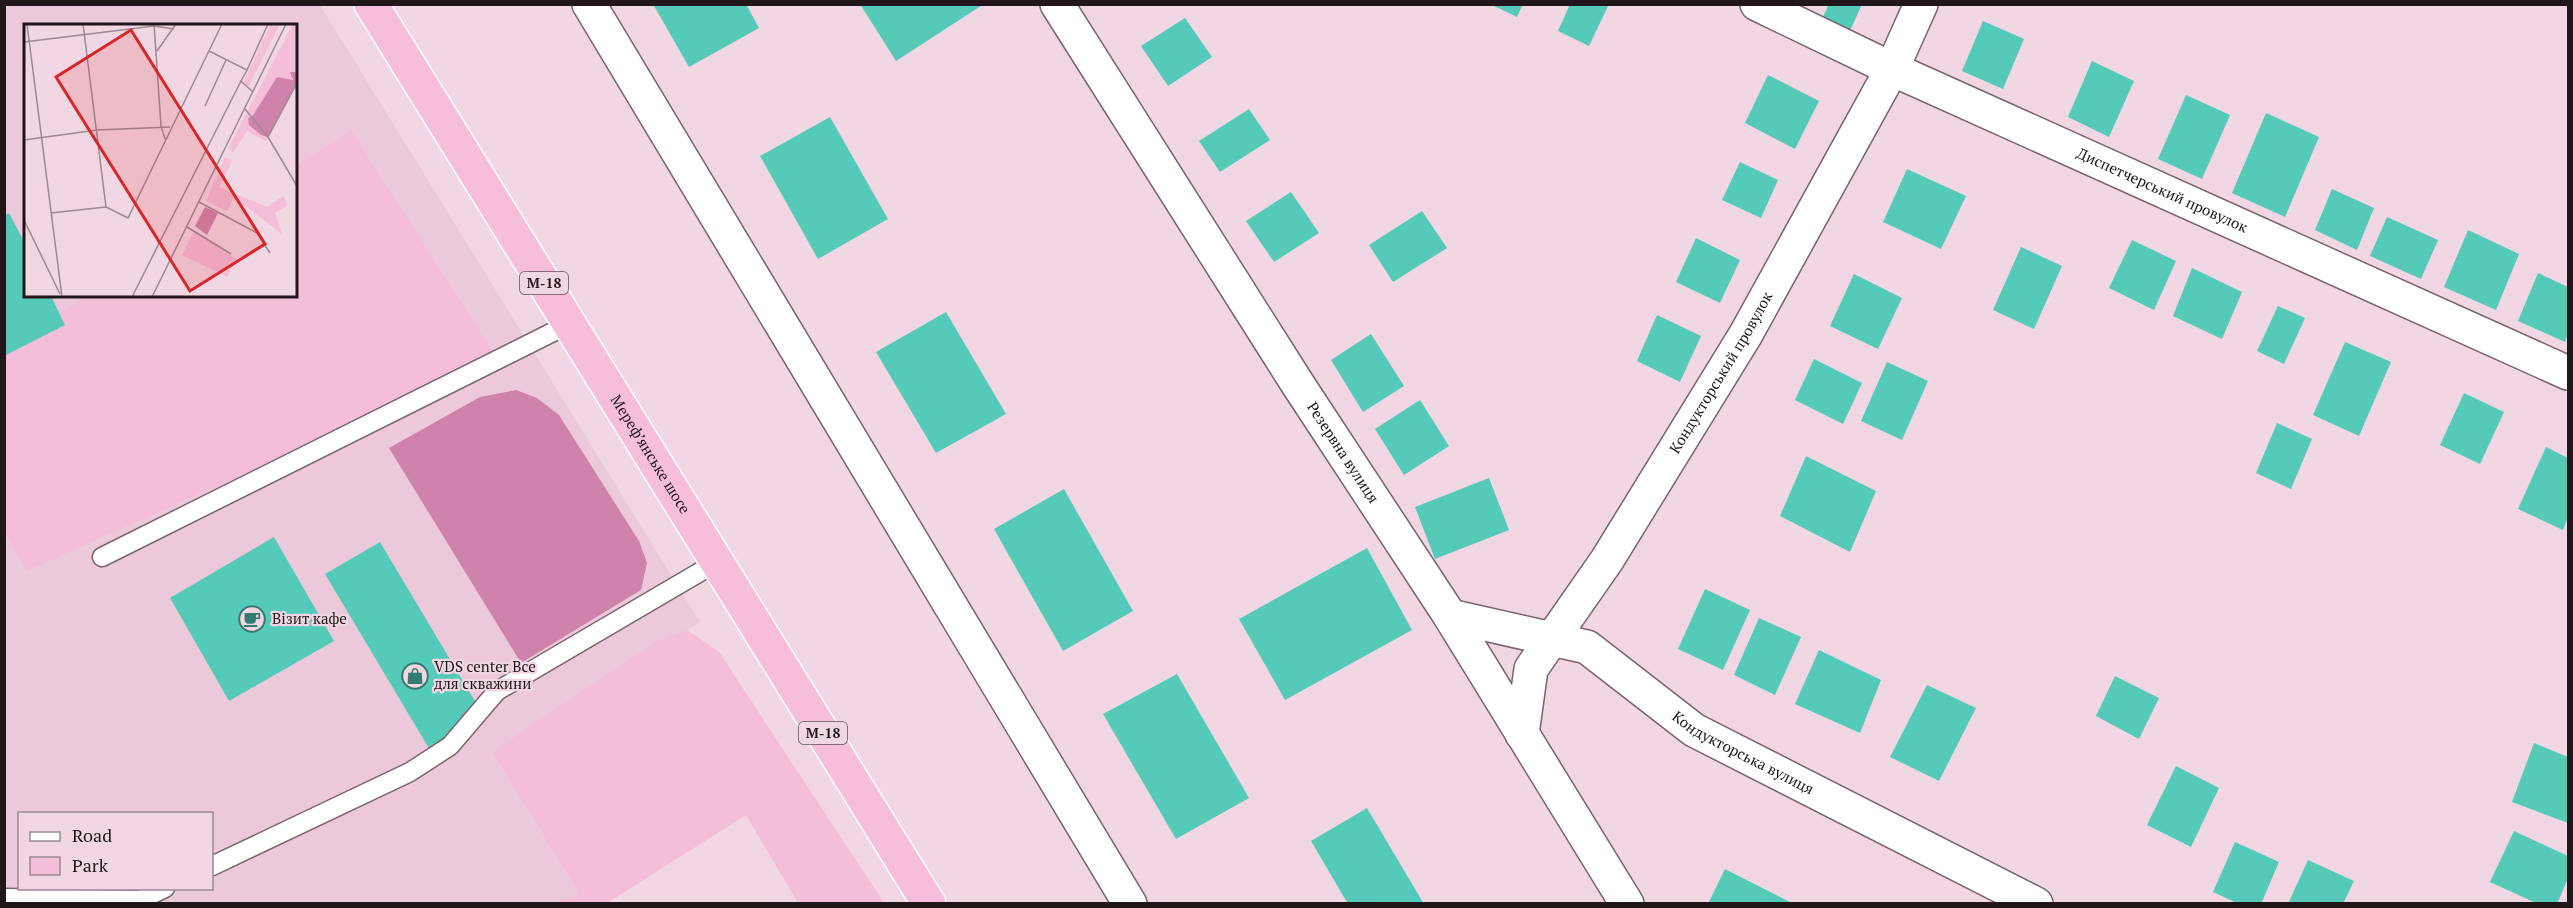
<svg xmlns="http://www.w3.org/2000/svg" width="2573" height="908" viewBox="0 0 2573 908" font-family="'PT Serif',serif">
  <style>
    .built { fill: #ecc9da; fill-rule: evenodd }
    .green { fill: #f4bdd8 }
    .forest { fill: #cf82aa }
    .building { fill: #55cab9 }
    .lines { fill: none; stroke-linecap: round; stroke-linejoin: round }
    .service-casing { stroke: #7b636e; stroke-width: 21 }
    .minor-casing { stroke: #7b636e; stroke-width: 36 }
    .trunk-casing { stroke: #fff; stroke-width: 36 }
    .service { stroke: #fff; stroke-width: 18 }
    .minor { stroke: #fff; stroke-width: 33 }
    .trunk { stroke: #f6beda; stroke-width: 33 }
    .labels { text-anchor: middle; stroke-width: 4.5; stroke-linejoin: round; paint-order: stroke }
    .shield { fill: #f1d6e3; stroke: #5f5057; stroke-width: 1.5 }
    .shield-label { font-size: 14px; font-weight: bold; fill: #20161b }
    .street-label { font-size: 15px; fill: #20161b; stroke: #f1d6e3 }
    .poi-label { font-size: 15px; fill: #20161b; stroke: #f1d6e3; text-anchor: start }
    .inset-road { fill: none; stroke: #9d8993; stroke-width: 1.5 }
    .view { fill: #d62828; fill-opacity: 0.15; stroke: #d62828; stroke-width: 3 }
    .inset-edge { fill: none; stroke: #20161b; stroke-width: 3 }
  </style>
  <rect width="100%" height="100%" fill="#f1d6e3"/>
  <path class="built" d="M5,5H320L700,622L492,752L579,894L553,904H5ZM26,26H296V296H26ZM20,814H212V888H20Z"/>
  <path class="green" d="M351,130L498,360L27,571L5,534L4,348L87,296H296V165Z
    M687,630L719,652L884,903H798L746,815L607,903H553L579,894L492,752L657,641Z"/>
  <path class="forest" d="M516,390L537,398L559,415L639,541L647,563L641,590L521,663L389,448L480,397Z"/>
  <path class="building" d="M653,4H746L759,28L689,67Z
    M860,4H984L896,61Z
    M1490,4H1523L1517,17Z
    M1570,4H1609L1589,46L1558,31Z
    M1829,4H1862L1850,31L1822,19Z
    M1185,18L1212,57L1168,86L1141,46Z
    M1983,21L2024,39L2003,89L1962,71Z
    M2092,61L2134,81L2109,137L2068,117Z
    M1768,75L1819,101L1795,149L1745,123Z
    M2186,95L2230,115L2202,179L2158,159Z
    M1249,109L1270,140L1220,172L1199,141Z
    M2266,113L2319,137L2285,217L2232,193Z
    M830,117L888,219L818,259L760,156Z
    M1740,162L1778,180L1761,218L1722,200Z
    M1907,169L1966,196L1941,249L1883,222Z
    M2332,189L2374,208L2357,250L2315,230Z
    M1291,192L1319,233L1274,262L1246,221Z
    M1422,211L1447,248L1393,282L1369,245Z
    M9,213L26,245V296H51L65,325L4,356V216Z
    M2387,217L2438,240L2421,279L2370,256Z
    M2468,230L2519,254L2496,310L2444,287Z
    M1696,238L1740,260L1720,303L1676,282Z
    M2132,240L2176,261L2154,310L2109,288Z
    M2021,247L2062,266L2034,329L1993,310Z
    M2192,268L2242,292L2222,339L2173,316Z
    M2538,273L2568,287V334L2565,342L2518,321Z
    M1854,274L1902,298L1878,349L1830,326Z
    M2278,306L2305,318L2284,364L2257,351Z
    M946,312L1006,414L936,453L876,352Z
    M1657,315L1701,336L1680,382L1637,361Z
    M1371,334L1404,386L1363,412L1331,360Z
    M2345,342L2391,362L2359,436L2313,415Z
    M1814,359L1862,383L1843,424L1795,400Z
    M1887,362L1928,381L1902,440L1861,421Z
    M2464,393L2504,412L2480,464L2440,445Z
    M1420,400L1449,446L1404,475L1375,429Z
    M2277,423L2312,439L2291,489L2256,473Z
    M2546,447L2568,458V517L2563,530L2518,509Z
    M1806,456L1876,491L1850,552L1780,516Z
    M1489,478L1509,530L1435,559L1415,507Z
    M1064,489L1133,611L1063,651L994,529Z
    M274,537L334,641L229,701L170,598Z
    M380,542L485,718L430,750L325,574Z
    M1367,548L1412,630L1285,700L1239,619Z
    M1705,589L1750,610L1723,670L1678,649Z
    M1759,618L1801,637L1775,695L1734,675Z
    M1819,650L1881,680L1860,733L1795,704Z
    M1177,674L1249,798L1176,839L1103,714Z
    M2115,676L2159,698L2139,739L2096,716Z
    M1927,685L1976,708L1939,781L1890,757Z
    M2534,743L2568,757V823L2512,802Z
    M2176,766L2219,788L2191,847L2147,825Z
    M1367,808L1424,904H1348L1311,841Z
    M2514,831L2568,856V878L2557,904H2538L2490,882Z
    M2235,842L2279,862L2261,904H2239L2213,892Z
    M2308,860L2354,881L2343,904H2288Z
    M1725,869L1794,904H1708Z"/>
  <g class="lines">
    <g class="service-casing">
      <path id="service" d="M102,557L569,324
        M212,866L410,772L450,746L497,691L717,562
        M4,898L140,900L165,888"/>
    </g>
    <g class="minor-casing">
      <g id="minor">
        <path d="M589,4L1130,904"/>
        <path id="s1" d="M1057,4L1297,383L1450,616L1627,904"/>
        <path id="s2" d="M1757,4L1892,69L2568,373"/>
        <path id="s3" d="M1450,616L1587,647L1694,730L2036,904"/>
        <path id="s4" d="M1522,734L1531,669L1607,560L1746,334L1892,69L1921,4"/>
      </g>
    </g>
    <g class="trunk-casing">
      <g id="trunk">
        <path id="s5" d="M371,4L929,904"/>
      </g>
    </g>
    <use href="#service" class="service"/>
    <use href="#minor" class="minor"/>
    <use href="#trunk" class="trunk"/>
  </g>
  <defs>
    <g id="cafe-ring" transform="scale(1.35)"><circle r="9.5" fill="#f1d6e3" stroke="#367b71" stroke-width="1.5"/><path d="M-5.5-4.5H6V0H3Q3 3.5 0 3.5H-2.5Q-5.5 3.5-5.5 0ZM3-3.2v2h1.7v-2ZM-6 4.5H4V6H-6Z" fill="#367b71"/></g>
    <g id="shop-ring" transform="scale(1.35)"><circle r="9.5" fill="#f1d6e3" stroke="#367b71" stroke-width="1.5"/><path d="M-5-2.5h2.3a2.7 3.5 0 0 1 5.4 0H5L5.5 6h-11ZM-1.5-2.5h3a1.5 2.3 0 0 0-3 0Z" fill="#367b71"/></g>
  </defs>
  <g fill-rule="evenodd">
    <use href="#cafe-ring" x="252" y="619"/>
    <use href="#shop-ring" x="415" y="676"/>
  </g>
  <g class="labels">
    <g class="shield">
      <rect x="520" y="272" width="48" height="22" rx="4.5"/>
      <rect x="799" y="722" width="48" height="22" rx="4.5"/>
    </g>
    <g class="shield-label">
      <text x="544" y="288">М-18</text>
      <text x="823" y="738">М-18</text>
    </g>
    <g class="street-label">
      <text dy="5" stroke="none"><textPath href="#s2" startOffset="446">Диспетчерський провулок</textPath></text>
      <text dy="5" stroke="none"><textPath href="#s4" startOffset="418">Кондукторський провулок</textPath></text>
      <text dy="5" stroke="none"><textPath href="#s1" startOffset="532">Резервна вулиця</textPath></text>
      <text dy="5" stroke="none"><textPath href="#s5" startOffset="530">Мереф’янське шосе</textPath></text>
      <text dy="5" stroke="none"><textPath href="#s3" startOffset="330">Кондукторська вулиця</textPath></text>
    </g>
    <g class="poi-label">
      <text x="272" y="624">Візит кафе</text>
      <text x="434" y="672">VDS center Все<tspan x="434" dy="17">для скважини</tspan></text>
    </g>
  </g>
  <g transform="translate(24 24)">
    <rect width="273" height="273" fill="#f1d6e3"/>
    <path d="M247,0H256L224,63L220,57ZM269,0H273V59L242,117L223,107L209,129L205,123ZM201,133L208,137L195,163L243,183L259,172L264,181L251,189L258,210L210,173L203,187L182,177ZM170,207L212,235L203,253L158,231Z" fill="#f4bdd8"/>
    <path d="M266,48H273V59L244,113L237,111L225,101L224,94L228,93L253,53L269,56ZM181,183L194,189L183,211L171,202Z" fill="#cf82aa"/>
    <path class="inset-road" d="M3,0L38,273M59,0L82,183L104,194L198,0M130,0L137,102L141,115M0,18L130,2L150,5M133,27L152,0M185,27L223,46L217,57L229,68M223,46L244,0M181,82L202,36M221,85L244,113L273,162M244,113L273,59M0,116L73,106L146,103M175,178L233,209L246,229M27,189L82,183M0,196L36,270M163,203L207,230M108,273L217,57M128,273L262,0"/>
    <path class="view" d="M107,6L241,220L166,267L32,53Z"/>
    <rect width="273" height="273" class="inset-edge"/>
  </g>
  <rect width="2573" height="908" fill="none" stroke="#20161b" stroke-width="12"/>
  <rect x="18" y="812" width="195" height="78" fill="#f1d6e3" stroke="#9d8993" stroke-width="1.5"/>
  <rect x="30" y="832" width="30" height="9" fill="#ffffff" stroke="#9d8993" stroke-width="1.5"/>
  <text x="72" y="842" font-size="18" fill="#20161b">Road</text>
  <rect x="30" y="857" width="30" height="18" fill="#f4bdd8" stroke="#9d8993" stroke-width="1.5"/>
  <text x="72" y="872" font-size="18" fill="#20161b">Park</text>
</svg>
